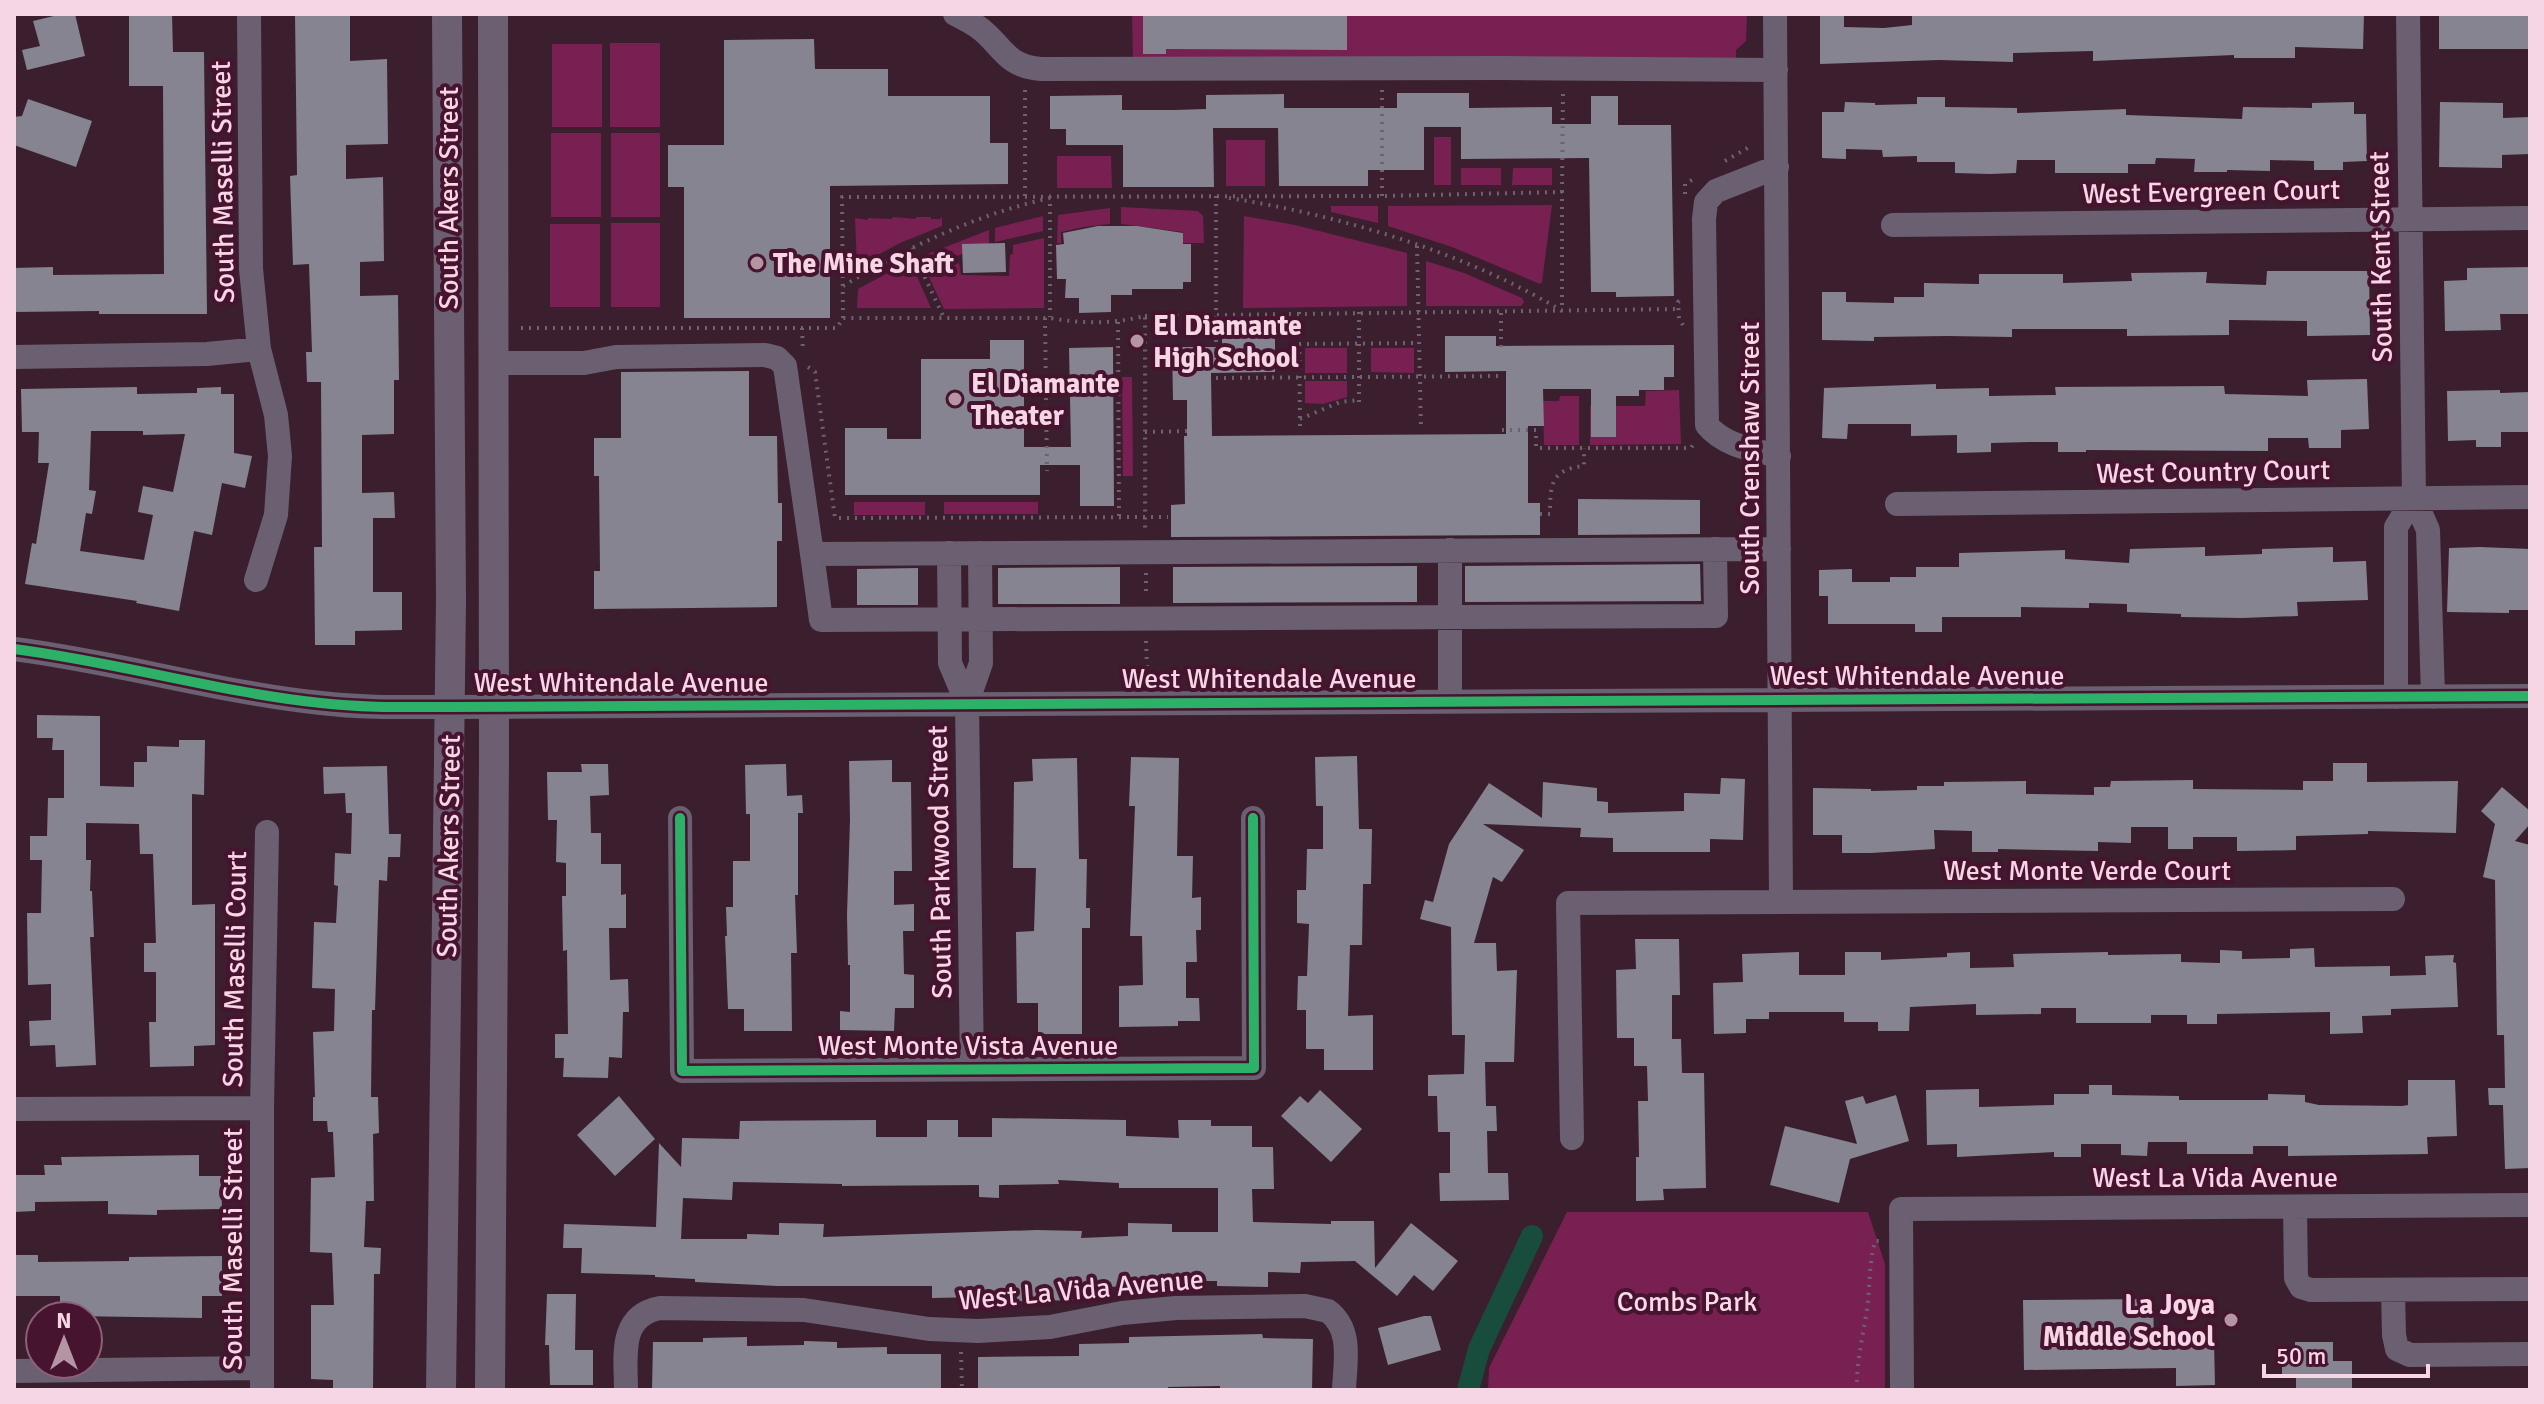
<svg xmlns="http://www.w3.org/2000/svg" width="2544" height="1404" viewBox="0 0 2544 1404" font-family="Signika,sans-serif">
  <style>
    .green { fill: #792053 }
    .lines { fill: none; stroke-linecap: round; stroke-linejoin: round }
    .canal { stroke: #184c3d; stroke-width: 22 }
    .building { fill: #868490; fill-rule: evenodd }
    .path { stroke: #6d6270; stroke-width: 4; stroke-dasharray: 2 6; stroke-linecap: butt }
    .minor { stroke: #6a6071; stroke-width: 24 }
    .major { stroke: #6d5f72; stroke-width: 30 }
    .cycleway-casing { stroke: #46142f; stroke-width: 15 }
    .cycleway { stroke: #2db169; stroke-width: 10 }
    .poi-dot { fill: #b595a4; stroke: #46142f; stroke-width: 3 }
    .labels { text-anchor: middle; stroke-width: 8; stroke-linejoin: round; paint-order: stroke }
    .street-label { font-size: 28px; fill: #f6d5e4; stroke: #46142f }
    .poi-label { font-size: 28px; font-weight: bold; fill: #f6d5e4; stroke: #46142f; text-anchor: start }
    .park-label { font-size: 28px; fill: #fadae8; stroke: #46142f }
  </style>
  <rect width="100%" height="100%" fill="#3b1f2e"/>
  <path class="green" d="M1132,14H1747L1746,41L1736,50V58L1133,61Z
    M610,43H660V127H610Z
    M552,44H602V127H552Z
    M551,133H601V217H551Z
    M611,133H660V217H611Z
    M1434,137H1451V185H1434Z
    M1226,140H1265V186H1226Z
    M1057,156H1111L1112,188H1057Z
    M1461,168H1501V185H1461Z
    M1513,168H1552V185H1512Z
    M1552,205L1542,282L1540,284L1452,247L1388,226V206Z
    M1331,206H1378V223L1331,212Z
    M1121,207L1198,211L1203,216L1204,243H1183V232L1121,224Z
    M1110,208V224L1084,227L1061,232V243H1057L1058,215Z
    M1043,216V231L995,242V228Z
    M1244,216L1295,225L1407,253V306L1243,308Z
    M893,217L916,219V217H931V219H940L942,217V226L900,243L857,266L855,218L868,220V218L892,219Z
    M611,223H660V307H611Z
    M550,224H600V307H550Z
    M989,230V244L925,268L920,257Z
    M1044,238V308L944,309L928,275L959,263L961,275L1009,276L1010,255L1013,254V245Z
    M910,261L931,308H857L858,289Z
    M1426,261L1464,273L1522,298L1524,302L1521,306H1426Z
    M1305,348H1347V373H1305Z
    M1371,348H1414V373L1371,372Z
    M1122,377H1132L1133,476H1123Z
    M1305,381H1347V397L1323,404L1305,403Z
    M1679,390L1681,444L1590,445V406H1645L1646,391Z
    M1560,396H1579V445H1544L1543,401H1559Z
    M854,502H925V515H854Z
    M944,502H1038V514H944Z
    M1567,1212H1868L1885,1264V1390H1488L1489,1368Z"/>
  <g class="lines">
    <path class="canal" d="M1468,1390L1479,1349L1532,1236"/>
  </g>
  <path class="building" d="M62,14H75L85,56L27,70L22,50L40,46L33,21Z
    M129,14H172L173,52H204L207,314H99V311L14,312V268L53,267V275L164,274L163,86H129Z
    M295,14H350V61L387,59L388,144L346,145V179L383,177L384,261L360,262V296L398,295L399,380H394V434L362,435V493L394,492L395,518H373V592H402V630L355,631V645H315L314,547H322L321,382H307L306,352H312L309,264L293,265L290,176L297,175Z
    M1143,14H1347V50L1166,49V54H1143Z
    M1820,14H1844V27L1884,28L1912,25V14H2364L2363,49L2295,47V58H2234V55L2093,61V51L2013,53V62L1939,60L1820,64Z
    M2439,14H2530V49H2439Z
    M814,39L815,69H888V96H990V143H1008V184L830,186V318H684V187H668V145H724V40Z
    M1397,93H1469V108L1552,107V124H1591V96H1618V125H1671L1674,296L1616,297V292H1591L1589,158L1461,159V127H1424V170H1368V186H1279L1278,128H1213L1214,187H1123V145H1066V129H1050V96L1122,95V110H1175L1206,109V95L1284,94V108H1397Z
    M1917,97H1945V107L2017,108V113L2126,109V115L2242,119L2243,107L2312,108V103L2354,102V114H2366L2367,161L2343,162V170H2314V161L2270,160V171L2227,170V172H2194L2195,159L2156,158L2155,164H2128V173H2055V160H2017L2016,173L1990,174L1955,173V162H1917V156L1883,157L1882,150L1846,149V159L1822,158V112H1844L1845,102L1875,103V105L1917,104Z
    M28,99L92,121L76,167L14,145V117L22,116Z
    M2440,102L2503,103V118L2530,117V154L2502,155V168L2439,167Z
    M1098,226H1137L1183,233V244H1191V282H1183V289H1132V295H1111V312L1079,313V298H1065L1066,279H1057L1056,245L1064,244L1063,233Z
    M1005,243L1006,272L963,273L962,244Z
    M2530,267V314H2500L2501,330L2445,331L2444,281L2467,280V268Z
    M2267,271H2369L2370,335L2307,336V321L2229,320V335L2127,336V329H2012V337L1947,336L1874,337V341L1822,340V292H1846V302L1894,303V297H1924V283L1979,284V274H2063V283L2132,281L2131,273L2207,272L2206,283L2266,285Z
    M1275,336V372L1211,373L1212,436L1506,434V371L1445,372V336H1496V346L1674,345V377H1664V390H1639V396H1616V437H1591V389H1543L1544,426H1528V503H1540V535L1171,537V505L1185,504L1184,436H1187V400H1173L1172,347H1222V337Z
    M990,340H1024V447H1071L1069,348L1113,347L1114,506H1080V465H1040V495H845V428H887V439H921V359H990Z
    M749,371V436H777L778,503H782V541H777V607L594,609V571H600L599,476H594V438H621V372Z
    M2367,379L2369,429L2341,430V448H2309L2308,438H2268V451L2086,450V452H2058V442H2030L1991,443V452L1957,453V435L1911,436V424H1848L1847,439L1822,438L1824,388L1936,384V389L1989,388V396L2056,395L2055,387L2224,386L2225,394L2308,396L2307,380Z
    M137,387V394L197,393V388L221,387V394H234V453L252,456L245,488L222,483L212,535L194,531L179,611L136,603L137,601L25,584L32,543L36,544L49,463H38L39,432H22L21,389ZM91,431H143V435L185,434L173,492L143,486L138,512L153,515L144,560L80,551L86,513L92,514L96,491L89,490Z
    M2500,390V393L2530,392V432H2501V447H2476V440L2448,441L2447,391Z
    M1578,499L1700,500V534L1578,535Z
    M2205,547V556L2262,554V549L2333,547V562L2366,561L2368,600L2297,602L2298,616L2242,618L2181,617V614L2127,612V604L2089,603V608L2021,607V617H1942V632H1915V624H1828V596H1819V570L1852,569V582H1890V577H1916V567H1959V553L2065,550V559L2129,563L2130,549Z
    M2480,547L2530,549V610H2509V613L2447,612L2449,548Z
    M1700,564L1701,601L1465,602V566Z
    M1417,566V602L1173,603V567Z
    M1120,567V604H998V568Z
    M918,568V605H857V569Z
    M37,715L100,716V786L134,787V762H147V746L179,747V740H205L204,795L192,794V905L215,904V1045L194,1046V1066L150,1067L149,1022H156V972H144V943H156L153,854H140L139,824L86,823V860H91L90,891H92L94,937H90L96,1065L56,1067L55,1045L30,1046L29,1021L51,1020V984L28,985L27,913H41L42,860H30V836H47L48,798H64V750H52L53,738H37Z
    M1357,756L1359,829H1372L1371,884H1363L1362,945H1350L1348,1016L1373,1015V1070H1324V1049H1306V1010H1297L1298,976H1307L1309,924L1297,923V890H1306L1307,849H1323V806H1316L1315,757Z
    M1131,757L1179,758L1177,856H1193L1192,898L1201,897V930H1196L1197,962H1186V998H1199L1200,1021H1178V1026L1119,1027V986L1143,985L1142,936H1130L1135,806H1129Z
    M1077,758L1079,859H1087L1086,908H1090V928H1082V1034H1038V1003H1017L1016,932L1034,931L1036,868H1013L1014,782L1033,781L1032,759Z
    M892,760V782H911L912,871H894V905L914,904V931H903L904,974L914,975V1008H895L894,1031L840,1030V1011L850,1012V965H848L847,915L850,820L849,761Z
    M2333,763H2367V782L2458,781L2456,833L2368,831V834L2296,836V850L2237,851V837H2193V849H2168V827H2131V843L2098,842V851L1998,849V852H1972V831L1934,830L1935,849L1871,853H1842V835H1813V788L1871,789V791L1917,790V786H1944V782L2026,781V794L2094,795V787H2110L2111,781L2193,780V789L2303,790V781H2333Z
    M581,764H608L609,795L590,796L591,833H601V864H621V895L626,894V928H609L610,980L628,979L629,1012H623L622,1058L609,1057L608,1078L563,1077L564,1058H555V1034H568L567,950L563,951L562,896H566V863L556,862L557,820H548L547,772H582Z
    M786,764L787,796L802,795L803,813H798V895H795L797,953H791L792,1031H744V1009H728L725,936H727L726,907H733V861H750V814H746L745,765Z
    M387,766L389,834H401L400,857H388L387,881L379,880L375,1010H372L371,1097H378L379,1133L373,1134L374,1201H366L364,1247L381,1248L380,1274H374L373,1390H333V1380L311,1379V1305H334L332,1253L310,1252L311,1178L335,1177L333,1132H328L327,1121H313V1097H315L313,1032L334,1031L335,989L312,988L313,957L314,922L336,923L338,886L334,885L335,853L351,854L352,813H346L345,793L324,794L323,767Z
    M1721,778L1745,779L1743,840L1710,839V852H1613V838L1580,837L1581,828L1483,824L1524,850L1502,882L1493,877L1474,943H1496L1497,971L1517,970L1514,1062H1485L1486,1106H1496L1497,1131H1487L1488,1173H1508L1509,1200L1440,1201L1439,1173H1450V1132H1438L1437,1096H1428V1075L1464,1074L1465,1035H1452L1451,927L1420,919L1425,900L1433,902L1449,844L1489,783L1542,818L1543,782L1597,788V801L1608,802V813L1684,811V793L1720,794Z
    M2502,787L2530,811V824L2515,841L2530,845V1168L2505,1169L2503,1105H2489L2488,1088H2505L2504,1035H2497L2495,880L2483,877L2495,824L2481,811Z
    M1635,939H1679L1680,995H1672V1039H1681L1682,1073H1704L1706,1188L1663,1189L1664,1200L1636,1201V1157H1639L1638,1101H1648L1647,1066H1634V1038H1617L1616,970L1636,969Z
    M2314,948L2315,967L2390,966V976L2426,975L2425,956L2454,955L2453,962L2456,963L2458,1007L2391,1009V1015L2362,1016L2363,1033L2330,1034V1012L2217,1014V1024H2187V1015H2151V1023H2076V1008H2041V1014L1976,1015V1004L1910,1007L1909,1031H1878V1022H1844V1012H1769V1019H1746V1033L1714,1034L1713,983L1743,982L1742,954L1799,952V975H1845V952H1881V960L1947,957V953L1970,952V968L2014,967L2013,954L2108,952V955L2181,954V962L2220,963V950L2242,951V959L2290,958V949Z
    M2408,1080H2455L2457,1136L2427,1137L2428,1154L2288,1156V1146H2253V1154H2187V1142H2148L2147,1156L2121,1155V1144H2081V1157H2054V1152L1957,1157V1144L1927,1145L1926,1090L1979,1089V1107L2054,1105V1094H2089V1085H2112V1095L2179,1096V1100H2268V1094L2305,1095V1102L2319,1105L2402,1106L2408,1105Z
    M1320,1090L1362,1129L1331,1162L1281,1116L1300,1096L1308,1103Z
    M1896,1095L1909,1141L1850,1159L1839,1203L1770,1185L1785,1126L1857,1144L1845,1101L1863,1096L1866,1104Z
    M619,1096L655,1139L615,1176L577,1135Z
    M992,1118L1126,1120V1136L1179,1138L1178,1120H1211V1126H1252V1147H1273L1274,1189H1252L1253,1222L1331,1224V1221H1374L1375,1268L1411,1223L1458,1261L1433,1291L1414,1275L1397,1296L1355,1261L1301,1262L1300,1273L1268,1272V1287L1217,1286V1281H1171V1286L1081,1287V1300L982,1302V1297L932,1298V1286H778L695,1282V1279L655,1277V1275L581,1273L582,1248H563L564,1224L656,1227L659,1143L681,1167L682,1138L739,1139L740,1121L876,1120V1137H927V1120H958V1137H992ZM1058,1180L1119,1183V1188H1218V1232H1172V1224L1128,1223V1236L1081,1238L1082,1231L1037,1230L823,1237L824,1224L779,1223V1235L747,1234V1239H681L683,1198L732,1200L733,1182L842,1184V1186L979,1185V1197L999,1198V1185L1059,1184Z
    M199,1155V1176H221L222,1209L157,1210V1215L108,1214V1201L35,1202V1211L14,1212V1175H45L44,1165H62L61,1157Z
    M14,1255H38V1262L129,1261V1257L222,1256V1296H202V1318L71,1316L70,1305H60V1296H14Z
    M547,1294H576L575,1350H593V1385H550L549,1345H545Z
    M2153,1299L2154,1342L2214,1341L2215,1385L2176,1386V1368L2024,1370L2023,1300Z
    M1424,1316H1431L1441,1350L1388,1365L1378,1328Z
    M1262,1334L1263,1338L1313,1339L1312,1390H1220V1386L1168,1387V1390H978V1357L1079,1356V1344L1129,1343V1337Z
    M747,1337V1346L804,1345V1341L837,1342V1348L887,1347V1354H941V1390H652L653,1342H703V1338Z
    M2295,1342H2333V1361H2352V1390H2296V1378H2282V1354L2295,1355Z"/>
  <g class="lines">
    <path class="path" d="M1025,90V196
      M1725,161L1751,146
      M1562,192L1563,91
      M1685,194V184L1697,177
      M1216,196V368
      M1382,196V90
      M1229,198C1339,215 1467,253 1562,311
      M1417,246L1421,430
      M911,248L944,318
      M843,286C908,247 975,215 1050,198V317
      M1299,312L1300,430
      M1359,312V407
      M1501,313V351
      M1145,316L1678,309
      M843,318L842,197L1382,196L1562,192V311
      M1045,318L1047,471
      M1118,322L1119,518
      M1683,325L1679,319L1678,302L1684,298
      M521,328H837L843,318H1050C1083,324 1112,324 1145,316V532
      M802,328L803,351
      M1299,344L1419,343
      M808,367L815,372L835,518L1168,517
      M1216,378L1501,376
      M1300,419L1340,402L1359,400
      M1502,430H1536V448H1691L1694,443
      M1145,432L1190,431
      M1540,514H1550C1550,485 1551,469 1584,466V448
      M1146,573V596
      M1146,641L1147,666
      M961,1352L962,1390
      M1857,1390C1856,1362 1863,1337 1867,1309C1870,1286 1869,1264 1875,1241H1879"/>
    <path class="minor" d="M249,14L251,269L259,349L276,415L280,456L276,515L256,580
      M955,14C963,18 971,22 978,27C1003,45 1004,66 1041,69L1503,68L1776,70
      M1775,14L1781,901
      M2408,14L2414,498L2428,530L2433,697
      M1777,167L1716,191L1706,202L1704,219L1707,425C1724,446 1754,450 1779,456
      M1893,225L2530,218
      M14,357L207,354L259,349
      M494,363H584L616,357L765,355L777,358L785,366L812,554L1779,549
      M1897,504L2530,497
      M1450,550V701
      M949,553L950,663L967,703
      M812,554L821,620L1716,616L1715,549
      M14,649C117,662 217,692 321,703C363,708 407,707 450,707L2530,696
      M2396,697V527L2414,498
      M680,818L682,1071L1254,1068L1253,818
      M972,1069L967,703L981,663L980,553
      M14,1109L262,1108
      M1572,1138L1568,903L2393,899
      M2295,1207L2296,1278L2301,1287L2311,1290L2530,1289
      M2393,1290L2394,1335L2397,1349L2410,1355L2530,1354
      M14,1371L261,1368
      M262,1390V1108L267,832
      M626,1390C626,1357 618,1316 660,1308L804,1310L929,1329L978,1331L1050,1327L1122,1313L1176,1308L1305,1306L1328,1311C1353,1330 1345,1362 1344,1390
      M1902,1390L1901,1209L2530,1205"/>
    <path class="major" d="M441,1390L451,600L447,14
      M490,1390L494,755L493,14"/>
    <g class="cycleway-casing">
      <path id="cycleway" d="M14,649C117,662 217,692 321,703C363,708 407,707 450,707L2530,696
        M680,818L682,1071L1254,1068L1253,818"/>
    </g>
    <use href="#cycleway" class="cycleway"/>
  </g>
  <g class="poi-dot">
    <circle cx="757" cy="263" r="8"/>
    <circle cx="1137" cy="341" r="8"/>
    <circle cx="955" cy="399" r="8"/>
    <circle cx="2231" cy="1320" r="8"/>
  </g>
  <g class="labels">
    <g class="street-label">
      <text transform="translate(222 182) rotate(-91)" y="10">South Maselli Street</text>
      <text transform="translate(2211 191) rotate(-1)" y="10">West Evergreen Court</text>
      <text transform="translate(448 198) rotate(-90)" y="10">South Akers Street</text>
      <text transform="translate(2380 257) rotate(-91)" y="10">South Kent Street</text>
      <text transform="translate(1749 458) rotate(-90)" y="10">South Crenshaw Street</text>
      <text transform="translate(2213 471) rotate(-1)" y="10">West Country Court</text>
      <text x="1917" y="685">West Whitendale Avenue</text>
      <text x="1269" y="688">West Whitendale Avenue</text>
      <text x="621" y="692">West Whitendale Avenue</text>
      <text transform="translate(448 846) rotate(-89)" y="10">South Akers Street</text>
      <text transform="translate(939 862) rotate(-91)" y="10">South Parkwood Street</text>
      <text x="2087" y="880">West Monte Verde Court</text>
      <text transform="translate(234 969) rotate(-89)" y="10">South Maselli Court</text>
      <text x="968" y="1055">West Monte Vista Avenue</text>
      <text x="2215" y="1187">West La Vida Avenue</text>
      <text transform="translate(232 1249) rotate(-90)" y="10">South Maselli Street</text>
      <text transform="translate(1081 1289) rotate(-5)" y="10">West La Vida Avenue</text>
    </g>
    <g class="poi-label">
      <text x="773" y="273">The Mine Shaft</text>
      <text x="1153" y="335">El Diamante<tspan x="1153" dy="32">High School</tspan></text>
      <text x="971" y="393">El Diamante<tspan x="971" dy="32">Theater</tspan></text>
      <text x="2215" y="1314" text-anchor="end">La Joya<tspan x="2215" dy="32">Middle School</tspan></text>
    </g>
    <g class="park-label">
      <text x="1687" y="1311">Combs Park</text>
    </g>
  </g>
  <rect width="2544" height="1404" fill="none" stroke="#f6d5e4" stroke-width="32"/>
  <g transform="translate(64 1340)"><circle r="38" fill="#46142f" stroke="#8c6177" stroke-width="2"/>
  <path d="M0-6L14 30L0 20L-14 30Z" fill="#b595a4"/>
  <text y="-12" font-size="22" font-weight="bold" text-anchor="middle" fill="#f6d5e4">N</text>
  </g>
  <path d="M2264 1364v12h164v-12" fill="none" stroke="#f6d5e4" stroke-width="4"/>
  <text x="2276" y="1364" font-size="24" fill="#f6d5e4" stroke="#46142f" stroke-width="6" paint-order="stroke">50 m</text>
</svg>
